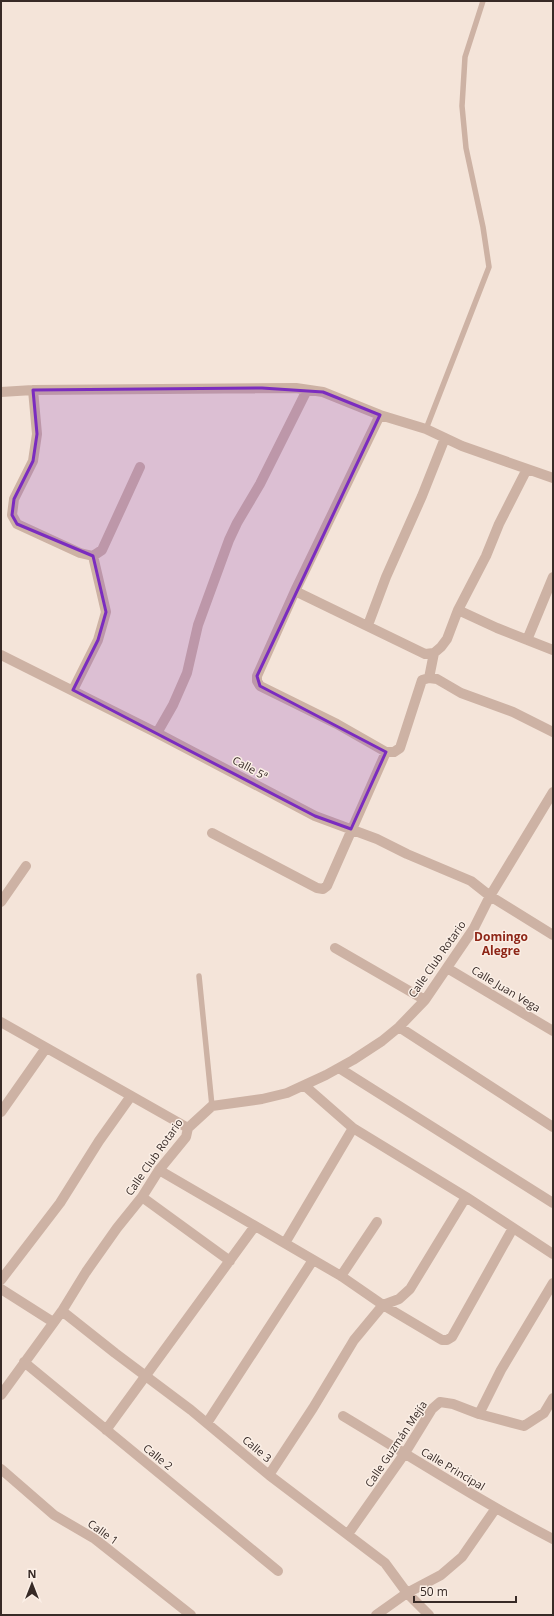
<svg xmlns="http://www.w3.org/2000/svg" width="554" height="1616" viewBox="0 0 554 1616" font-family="'Open Sans',sans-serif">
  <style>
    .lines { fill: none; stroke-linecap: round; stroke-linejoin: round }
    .service { stroke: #cdb2a4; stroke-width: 5.5 }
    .minor { stroke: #cdb2a4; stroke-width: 10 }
    .marked { fill: #7b2cbf; fill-opacity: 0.2; stroke: #7b2cbf; stroke-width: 3; stroke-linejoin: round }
    .labels { text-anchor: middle; stroke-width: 3; stroke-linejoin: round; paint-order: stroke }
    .street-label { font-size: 11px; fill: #372a26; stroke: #fbefe6 }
    .neighbourhood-label { font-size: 12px; font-weight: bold; fill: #8e2617; stroke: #fbefe6 }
  </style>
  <rect width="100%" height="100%" fill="#f4e4d9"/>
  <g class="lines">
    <path class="service" d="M426,429L489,267L483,227L466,148L462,106L465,57L483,1
      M199,976L212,1106"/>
    <path class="minor" d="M33,390L37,434L33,461L14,499L12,515L17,524L80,553L93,556
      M1,392L33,390L296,388L323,392L380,415L426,429L462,446L553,478
      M380,415L295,591L257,676V681L260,686L337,724L386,752H394L400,748L422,680L429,678L437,679L461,693L513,712L553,732
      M93,556L102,550L140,467
      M295,591L425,654L434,653L441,647L447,639L458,610L486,556L499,524L527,469
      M458,610L497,628L553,650
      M368,625L386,577L422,496L445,438
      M527,640L553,577
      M1,655L157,733L315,816L377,839L407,854L471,881L490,896L553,935
      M429,678L434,653
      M73,690L98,640L106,612L93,556
      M157,733L173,705L187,673L198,625L229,540L237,523L260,484L307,390
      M212,833L317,888L323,889L327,886L386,752
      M1,902L26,866
      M335,948L425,1000
      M447,968L553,1031
      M1,1022L188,1128
      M399,1027L553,1127
      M339,1068L553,1203
      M305,1086L353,1128L466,1197L553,1254
      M1,1112L46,1048
      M159,1170L341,1276L383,1305L442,1340H447L452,1337L513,1228
      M142,1197L230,1261
      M285,1243L353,1128
      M341,1276L377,1222
      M1,1280L60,1203L99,1141L131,1096
      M1,1289L53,1322
      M62,1311L115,1353L191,1410L269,1475L385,1563L407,1593L429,1615
      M24,1362L278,1571
      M1,1395L62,1311L86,1272L117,1228L142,1197L159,1170L186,1137L188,1128L212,1106L262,1099L287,1093L326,1075L353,1060L382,1041L399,1027L425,1000L474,928L490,896L553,792
      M479,1414L501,1370L553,1283
      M343,1416C413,1458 481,1502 553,1539
      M207,1423L313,1260
      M106,1430L255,1226
      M1,1469L54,1515L95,1539L191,1615
      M269,1475L313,1408L354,1340L383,1305L399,1299L410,1289L466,1197
      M348,1534L405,1453L432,1409L440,1402L453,1404L479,1414L524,1426L544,1413L553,1398
      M376,1615L407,1593L441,1575L462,1557L496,1508"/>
  </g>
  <path class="marked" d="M262,388L323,392L380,415L257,676L260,686L386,752L351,829L315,816L73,690L98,640L106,612L93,556L17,524L12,515L14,499L33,461L37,434L33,390Z"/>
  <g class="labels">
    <g class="street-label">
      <text transform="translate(250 768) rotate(28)" y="4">Calle 5ª</text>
      <text transform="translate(437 959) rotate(-55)" y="4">Calle Club Rotario</text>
      <text transform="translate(506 989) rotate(31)" y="4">Calle Juan Vega</text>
      <text transform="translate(154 1157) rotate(-55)" y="4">Calle Club Rotario</text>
      <text transform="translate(396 1444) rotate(-56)" y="4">Calle Guzmán Mejía</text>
      <text transform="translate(257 1449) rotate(40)" y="4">Calle 3</text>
      <text transform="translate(158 1457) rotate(39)" y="4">Calle 2</text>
      <text transform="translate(453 1469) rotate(31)" y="4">Calle Principal</text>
      <text transform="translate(103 1532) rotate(35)" y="4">Calle 1</text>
    </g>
    <g class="neighbourhood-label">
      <text x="501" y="941">Domingo<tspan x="501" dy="14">Alegre</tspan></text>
    </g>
  </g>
  <rect width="554" height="1616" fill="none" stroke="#372a26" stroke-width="4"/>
  <g transform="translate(32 1584)" stroke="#fbefe6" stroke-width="3" paint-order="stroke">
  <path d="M0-3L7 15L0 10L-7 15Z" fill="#372a26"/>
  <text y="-6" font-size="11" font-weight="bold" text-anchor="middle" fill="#372a26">N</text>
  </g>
  <path d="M414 1596v6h102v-6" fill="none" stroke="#372a26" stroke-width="2"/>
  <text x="420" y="1596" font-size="12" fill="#372a26" stroke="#fbefe6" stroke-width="3" paint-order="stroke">50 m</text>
</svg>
